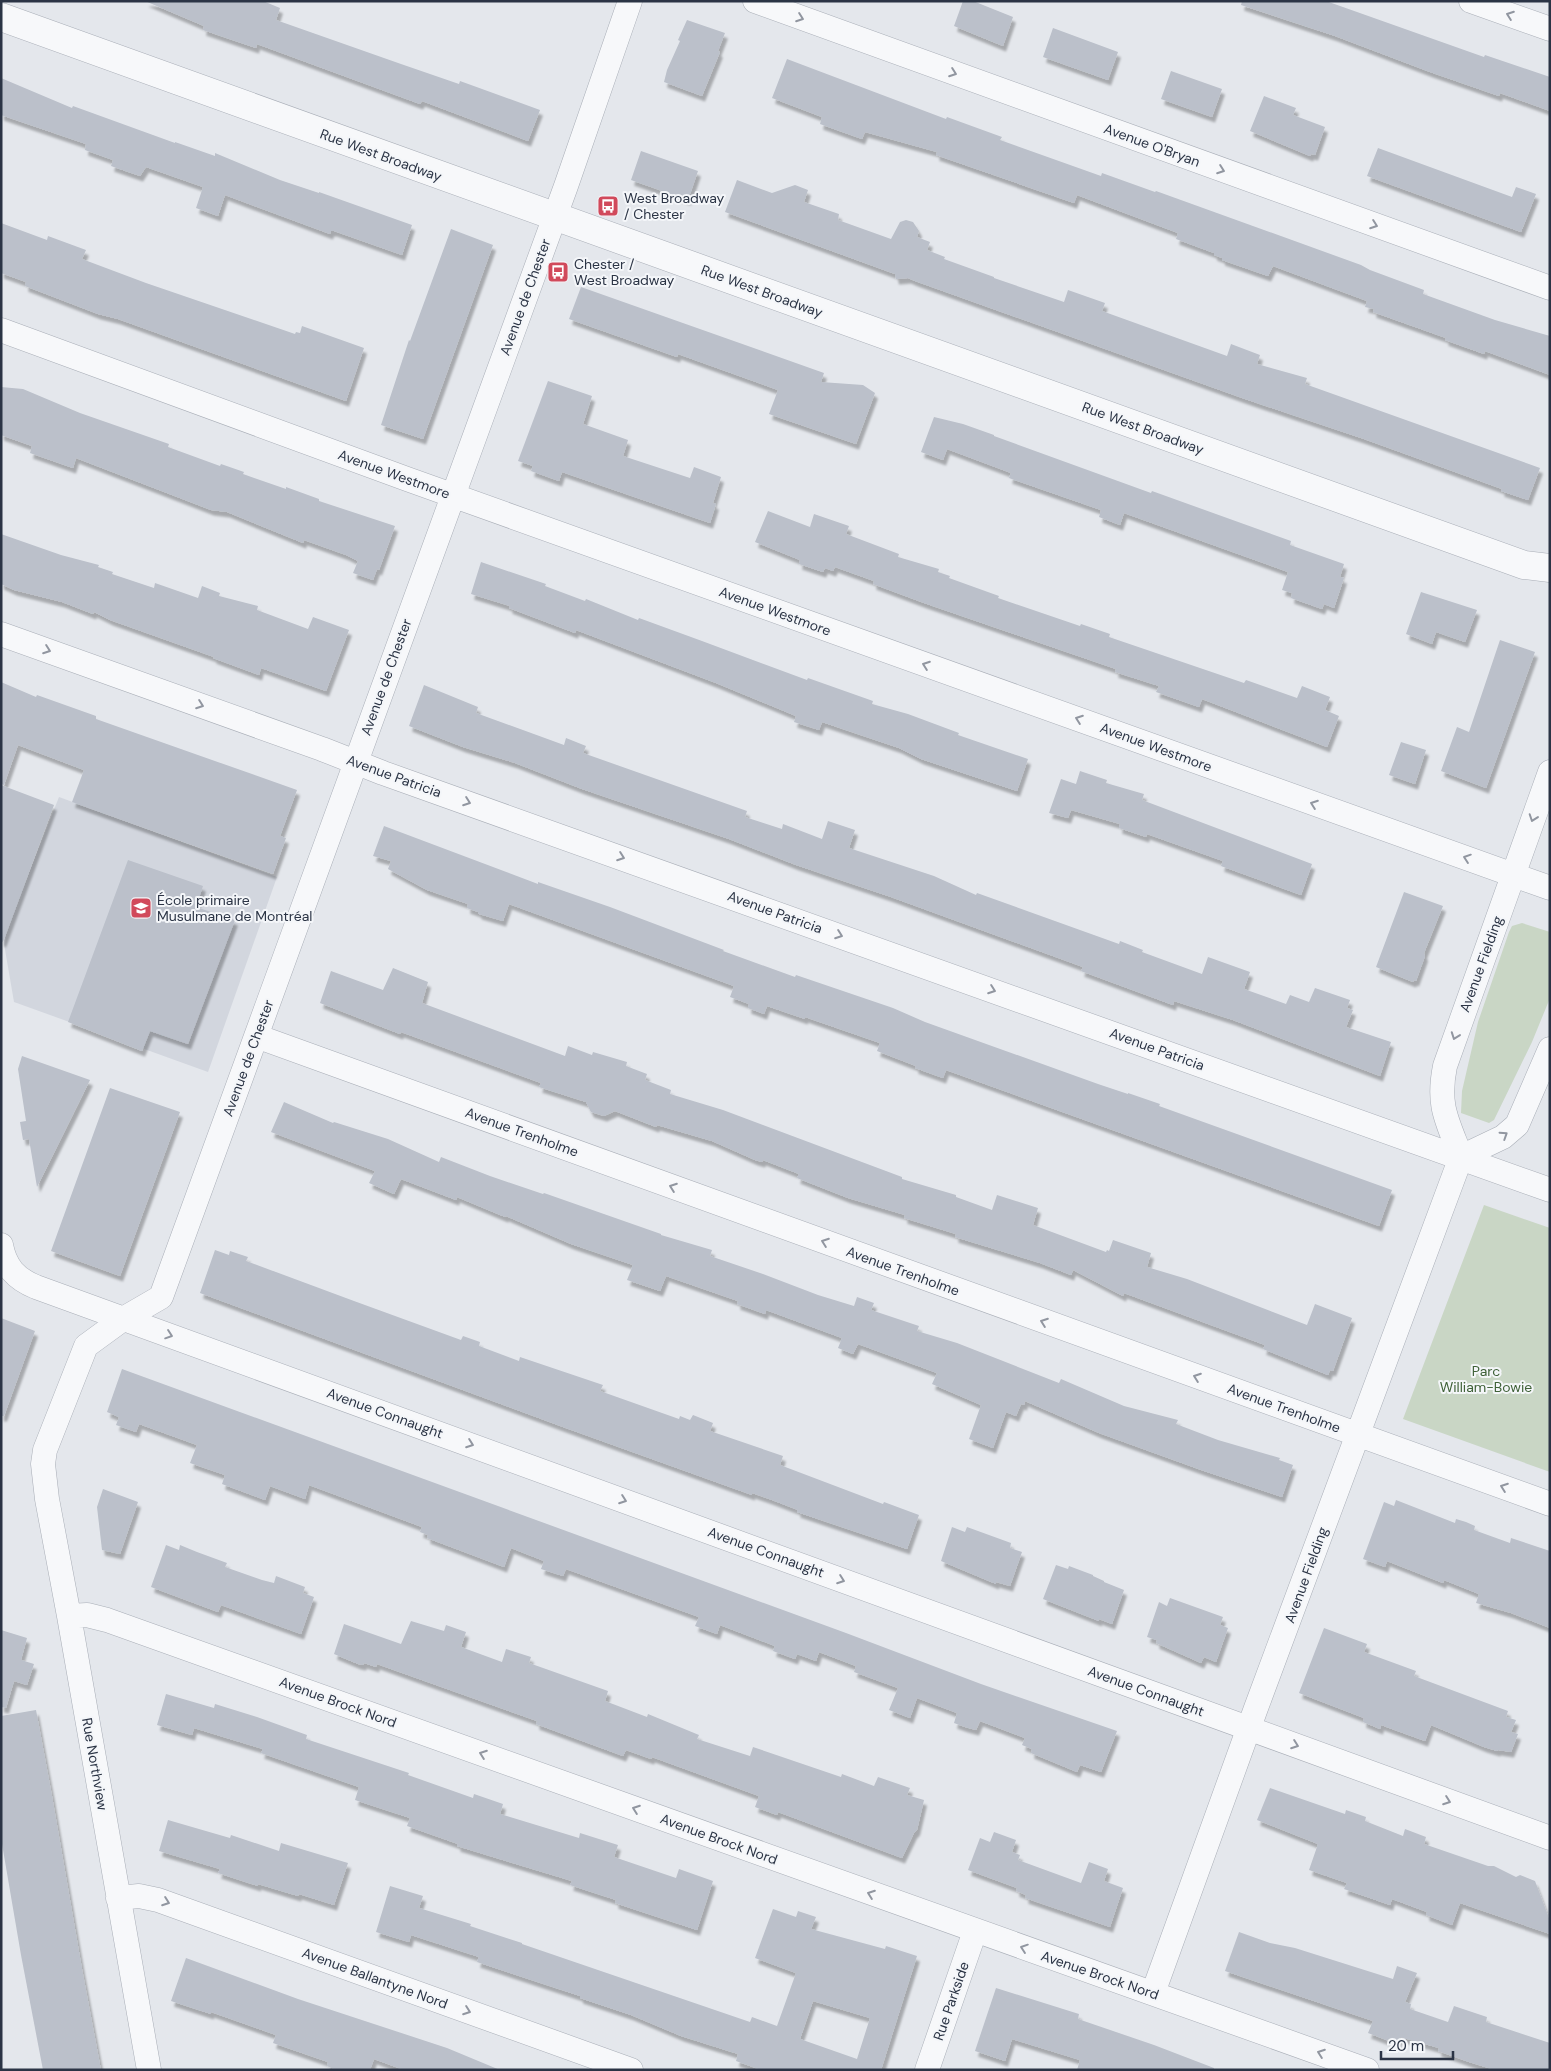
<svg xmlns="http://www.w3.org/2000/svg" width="1551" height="2071" viewBox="0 0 1551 2071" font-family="'DM Sans',sans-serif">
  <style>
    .built { fill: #d2d6de }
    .green { fill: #c9d6c5 }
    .building { fill: #bbc0ca; fill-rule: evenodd; filter: url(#shadow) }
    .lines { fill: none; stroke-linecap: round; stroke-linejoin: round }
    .minor-casing { stroke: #a9aeb7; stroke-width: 25 }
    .tertiary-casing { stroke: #a9aeb7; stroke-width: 29 }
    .minor { stroke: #f7f8fa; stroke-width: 24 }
    .tertiary { stroke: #f7f8fa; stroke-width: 28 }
    .oneway { stroke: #9196a0 }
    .labels { text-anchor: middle; stroke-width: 4; stroke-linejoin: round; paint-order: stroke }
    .street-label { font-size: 14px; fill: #2b3445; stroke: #f4f6f9 }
    .poi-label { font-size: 14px; fill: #2b3445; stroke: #f4f6f9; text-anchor: start }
    .park-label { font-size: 14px; fill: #3f6138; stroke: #f4f6f9 }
  </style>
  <defs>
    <filter id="shadow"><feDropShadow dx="3" dy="5.5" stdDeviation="1" flood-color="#0004"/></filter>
  </defs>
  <rect width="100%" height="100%" fill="#e4e7ec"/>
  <path class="built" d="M59,797L277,877L208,1072L14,1002L3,938Z"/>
  <path class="green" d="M1522,923L1550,932V998L1532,1042L1494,1120L1489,1123L1461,1113L1462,1091L1478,1022L1509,932L1512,926Z
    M1484,1205L1550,1228V1472L1403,1419Z"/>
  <path class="building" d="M145,1H263L280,8L276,20L401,64L459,84L460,81L540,110L528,141L422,101L420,104L257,44L256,48L203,30L204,26Z
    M963,1H973L1013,17L1003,46L954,26Z
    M1242,1H1326L1484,57L1485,55L1550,77V111L1500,93L1499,96L1430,72L1335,36L1241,5Z
    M687,20L725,33L718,51L720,52L702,96L664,82L667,70L680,41L678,40Z
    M1053,28L1118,52L1108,80L1043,57Z
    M787,59L946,119L947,117L1002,137L1000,140L1101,176L1102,173L1155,192L1156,191L1361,265L1370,270L1424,290L1423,294L1495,320L1550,336V375L1485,351L1484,354L1445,340L1446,338L1373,312L1374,309L1365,307L1367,301L1273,266L1268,276L1222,260V258L1214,255V253L1176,239L1178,233L1077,195L1074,203L936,155L937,152L865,132L862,139L820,124L822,117L772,98Z
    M1171,71L1222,89L1212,117L1161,99Z
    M1,78L72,108L73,106L175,143V142L215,156V153L280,180L319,193V192L412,225L402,255L334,231H331L330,234L225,195L218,216L196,208L203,187L146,167L140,176L111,166L113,160L85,150L86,144L1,115Z
    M1264,96L1296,108L1293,115L1325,127L1315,155L1311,154L1310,156L1250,131Z
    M1378,148L1512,197L1516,187L1536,194L1521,232L1367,176Z
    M641,151L698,171L688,200L631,180Z
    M737,180L772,193L795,185L808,190L804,202L839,214L838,220L891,239L900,222L906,220L913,222L919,231L917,237L930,242L927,250L945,257L944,259L994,277V278L1064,302L1068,290L1105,303L1102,311L1227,356L1231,344L1260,355L1257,364L1307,378L1305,384L1540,468L1528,500L1501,491L1502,489L1364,439L1245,399L915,281L908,278L896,279L895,274L725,212Z
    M1,223L47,240L48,236L86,250L82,259L146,283L295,334L296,332L300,333L302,326L364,348L346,401L118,319L98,314L25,286L26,282L1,273Z
    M451,229L493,245L423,439L381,425L406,349L409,340L410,341Z
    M581,287L824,373L821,382L863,385L875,393L856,444L769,414L778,390L678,354L677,357L569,319Z
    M548,381L592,396L583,424L628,440L623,456L690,478L694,467L721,477L713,503L716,504L710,523L562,472L559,481L531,471L533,466L518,461Z
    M1,387L23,389L80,413L169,444L168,447L220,466L221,464L244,472L243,474L286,489V487L319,499V501L395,526L379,570L377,569L373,580L353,573L358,561L346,555L304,540L303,543L227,512L211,510L76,458L73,468L30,453L32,446L1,435Z
    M934,417L963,424L994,435V436L1151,493L1152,491L1291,541L1290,545L1344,564L1340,577L1344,578L1334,608L1324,604L1322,609L1291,598L1292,593L1282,590L1288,572L1124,513L1120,525L1099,517L1101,510L1009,478L1011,473L947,449L943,460L921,452Z
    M768,511L810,527L814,514L849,526L846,534L899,554L898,557L939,569L938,572L950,576L949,578L999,596L998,598L1080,626L1081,624L1110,634L1109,637L1244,683L1246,680L1297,698L1302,686L1330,697L1325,710L1339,716L1327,747L1202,699L1199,707L1156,692L1159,686L1115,672L1116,669L924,603L873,584L874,581L835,567L833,571L825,568L823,572L799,564L800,560L755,542Z
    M1,534L61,555L99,565L98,567L113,572L112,574L154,588L155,583L198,598L202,586L220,593L219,596L258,606L257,610L308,629L313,617L349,630L326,691L261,668L259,675L213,658L214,657L110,620L94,612L93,614L62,602L14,590L1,584Z
    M481,562L546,584L545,586L585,601L586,599L638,620L639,618L702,641L807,680L808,678L873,701L872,704L908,714L959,733L958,735L1028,759L1017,791L921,759L899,748L822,722L819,730L794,722L796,716L716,683L576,630L575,633L509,608L510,606L471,594Z
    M1421,592L1477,610L1465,642L1436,632L1432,644L1406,634Z
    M1500,640L1535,652L1486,788L1441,771L1457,727L1469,732Z
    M1,682L36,697L37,695L96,716V719L297,790L280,836L286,838L273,874L72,802L84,770L18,745L4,785L1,784Z
    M424,685L478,707L476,713L564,745L566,738L586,746L583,753L747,811L745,817L782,829L783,824L822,839L828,821L855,830L849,848L934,876L976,895L977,893L1119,944L1120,941L1143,950L1142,952L1202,974L1208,957L1250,972L1244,989L1286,1004L1290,995L1309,1002L1315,988L1350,1000L1347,1008L1353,1010L1346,1027L1391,1042L1380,1076L1233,1020L1174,1001L1173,1005L1081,971L1083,967L891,897L796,865L729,839L582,789L515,763L463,747L409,726Z
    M1401,742L1426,750L1415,784L1389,775Z
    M1080,771L1107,780L1106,783L1144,794L1142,800L1312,864L1301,895L1221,866L1223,861L1147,834L1146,837L1119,828L1120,824L1071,810L1068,818L1049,813L1061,779L1076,784Z
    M1,785L54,805L3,942L1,941Z
    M384,826L538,884V882L610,907L724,950L723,951L795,977L796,975L893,1008L925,1022L1098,1084L1128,1094V1093L1160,1104L1159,1106L1392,1190L1379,1226L946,1070L943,1078L915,1068L916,1066L877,1051L880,1043L805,1017V1019L767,1006L764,1014L748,1008L749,1004L730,997L734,986L509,904L503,921L479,914L478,912L467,908L468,904L427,890L388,869L391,861L373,856Z
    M128,860L203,886L196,907L235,920L188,1044L150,1031L142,1051L68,1022Z
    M1404,892L1443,906L1424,953L1425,956L1416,981L1414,980L1413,982L1376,967Z
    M393,968L428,982L422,1003L565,1056L568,1046L592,1055L593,1052L627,1062L626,1066L647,1074L645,1080L671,1090L670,1094L723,1110L902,1177V1179L956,1195V1197L992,1210L997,1195L1038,1208L1033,1225L1106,1252L1107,1250L1109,1251L1113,1240L1151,1253L1147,1267L1187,1279L1307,1325L1315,1304L1352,1318L1333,1371L1330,1370L1328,1375L1263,1349L1265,1345L1124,1293L1123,1296L1073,1270L1071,1275L1040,1263L955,1237L956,1234L904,1218L905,1215L848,1198L797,1178L799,1174L763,1160L762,1162L755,1160L712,1141L657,1125L656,1127L615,1111L604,1116L591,1112L586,1102L539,1087L541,1083L401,1032L400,1034L320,1003L331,971L383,990Z
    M22,1056L90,1080L37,1187L29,1139L23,1140L20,1122L26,1121L18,1069Z
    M110,1088L180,1112L120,1276L51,1251Z
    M284,1102L333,1123L334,1122L388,1139L439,1162L441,1157L490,1176L543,1194L544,1193L661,1234V1235L712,1250L710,1256L763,1274L818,1295L854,1306L857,1297L874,1303L871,1310L919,1326L917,1331L957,1343L1059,1383L1061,1379L1124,1406L1178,1420L1176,1424L1218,1440L1280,1458L1279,1460L1293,1465L1282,1497L1204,1471L1099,1433L1025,1401L1024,1405L1021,1404L1016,1416L1006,1412L993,1448L969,1439L981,1405L932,1384L937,1373L858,1344L853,1354L838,1348L842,1338L766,1310L765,1314L737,1304L738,1301L666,1276L660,1291L627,1280L633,1265L571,1244L506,1216L505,1217L457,1197L456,1200L401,1179L394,1194L369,1183L375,1171L271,1132Z
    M215,1250L229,1255L230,1251L248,1257L246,1261L354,1301L461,1340L463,1336L480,1342L479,1346L519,1361L520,1357L603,1385L600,1391L679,1419L680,1416L690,1420L693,1415L713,1423L710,1431L783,1456L780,1465L883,1504L884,1502L919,1515L907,1549L797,1512L798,1510L772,1500L752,1493V1495L563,1427L200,1293Z
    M1,1318L35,1331L4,1416H1Z
    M122,1369L846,1633L981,1684L1117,1731L1101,1772L1080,1765L1077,1772L1031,1753L1032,1749L1022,1745L1025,1738L980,1721L976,1730L965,1727L954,1723L957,1713L917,1698L910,1718L889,1710L898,1688L854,1672L856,1666L819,1652L816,1661L797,1654L795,1659L773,1651L775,1646L720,1625L717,1634L695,1626L699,1617L566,1569L563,1576L541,1569L544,1561L511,1548L504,1567L427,1538L428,1535L420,1532L422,1527L309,1485L305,1499L270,1486L265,1500L222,1484L225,1475L190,1463L197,1445L139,1424L136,1432L116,1425L119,1417L107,1412Z
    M103,1489L138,1502L120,1554L102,1550L97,1507Z
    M1396,1500L1455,1523L1456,1519L1466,1522L1475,1526L1474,1530L1510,1543L1511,1538L1550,1551V1628L1511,1613L1476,1603L1479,1594L1444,1580L1443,1583L1387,1561L1385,1567L1363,1559L1384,1502L1394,1506Z
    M952,1527L965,1532L967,1527L1011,1543L1010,1548L1022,1552L1010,1586L996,1582V1584L941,1561Z
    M166,1545L179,1550L180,1545L197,1552L227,1563L225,1567L262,1580L274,1583L276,1576L305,1587L303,1593L314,1597L301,1634L221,1605L218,1612L151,1587Z
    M1056,1565L1068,1569L1069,1566L1093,1575V1576L1104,1581V1582L1124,1590L1112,1624L1099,1619V1621L1043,1599Z
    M1170,1598L1223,1617L1220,1625L1228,1628L1216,1662L1204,1657L1201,1663L1156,1643L1157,1640L1147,1637L1159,1602L1167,1606Z
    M411,1621L444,1631L446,1625L466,1632L461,1647L502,1662L506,1649L531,1657L529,1663L608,1691L605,1701L647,1717L648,1714L699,1735L697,1739L750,1756L753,1747L841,1777L842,1774L874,1786L878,1777L910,1788L907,1795L924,1800L917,1830L914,1833L902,1858L778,1812L777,1815L755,1807L759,1796L652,1757L651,1759L626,1750L623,1756L536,1724L537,1721L377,1664L376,1667L364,1663L363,1665L358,1664L334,1654L344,1624L401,1644Z
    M1324,1628L1367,1644L1364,1652L1416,1671L1414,1676L1508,1711L1506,1717L1516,1720L1511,1732L1518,1734L1511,1752L1498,1750L1497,1751L1484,1747L1431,1725L1425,1741L1381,1725L1380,1729L1363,1722L1364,1718L1299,1693Z
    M1,1630L27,1638L21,1660L34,1664L27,1685L14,1681L6,1708L1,1707Z
    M166,1694L214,1708L215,1704L257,1717L307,1735L306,1739L409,1773L408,1775L473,1798L474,1794L503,1804L500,1814L579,1838L580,1833L618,1845L614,1857L676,1878L679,1869L713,1881L697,1930L615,1903L616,1900L570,1885L572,1881L457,1846L458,1844L407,1826L410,1818L355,1800L359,1787L261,1753L263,1749L194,1728L192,1735L157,1725Z
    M36,1710L52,1796L82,1969L101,2070H43L21,1955L1,1838V1716Z
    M1270,1788L1345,1814L1346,1810L1366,1817L1365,1821L1403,1836L1405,1829L1426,1837L1424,1844L1488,1866H1494L1516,1877L1520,1875L1535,1881L1550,1921V1934L1460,1903L1452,1925L1426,1915L1427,1912L1392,1899L1390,1905L1344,1889L1347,1883L1309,1870L1318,1844L1257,1820Z
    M168,1820L230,1838L231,1835L279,1851L281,1843L348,1863L334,1905L299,1894L298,1896L258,1884V1886L218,1873L220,1869L159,1851Z
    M994,1832L1016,1840L1012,1852L1020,1855L1018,1860L1081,1883L1089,1862L1108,1869L1104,1881L1123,1888L1110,1927L1025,1898L1026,1895L1016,1891L1017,1888L968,1870L980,1838L990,1842Z
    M390,1886L423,1896L419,1908L471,1924L470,1926L522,1943V1944L750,2022L752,2017L777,2026L796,1973L755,1958L773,1909L796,1917L798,1911L816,1917L811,1929L885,1949L886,1946L917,1956L881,2070H761L736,2061L738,2054L681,2036L631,2015L580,1998V1996L477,1962L479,1957L411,1935L409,1942L376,1932ZM813,2001L870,2018L857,2059L800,2039Z
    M1239,1932L1270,1943L1295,1948L1393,1979L1397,1966L1417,1973L1405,2002L1411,2004L1410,2009L1448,2022L1454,2006L1487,2017L1486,2022L1550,2043V2070H1495L1469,2062L1438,2051L1439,2048L1400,2037L1397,2044L1368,2033L1373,2021L1225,1971Z
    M186,1958L298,1999L447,2048L500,2070H404L374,2059L370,2070H337L327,2066L328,2062L273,2043L276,2035L211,2012V2014L171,2001Z
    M996,1988L1079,2014L1078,2019L1154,2045L1214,2068V2070H1077L1080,2060L1012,2039L1005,2061L975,2051Z"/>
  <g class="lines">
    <g class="minor-casing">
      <path id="minor" d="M755,1L1550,288
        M1471,1L1550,29
        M1,330L407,479L1550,888
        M1,634L322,749L383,773L1550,1190
        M256,1036L1550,1504
        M1461,1157L1503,1137L1517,1125L1550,1049
        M1,1245C5,1267 16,1279 36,1287L1550,1838
        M69,1616L87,1615L107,1620L1367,2070
        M118,1898L139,1896L158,1900L631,2070
        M1153,1993L1256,1708L1461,1157C1447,1120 1437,1106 1445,1066L1550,772
        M149,2070L69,1616L47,1499L43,1464L45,1450L86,1346L123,1319L161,1297L566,186L630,1
        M927,2070L975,1931"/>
    </g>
    <g class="tertiary-casing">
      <path id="tertiary" d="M1,17L1524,565L1550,568"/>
    </g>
    <use href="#minor" class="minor"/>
    <use href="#tertiary" class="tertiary"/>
  </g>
  <defs><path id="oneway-chevron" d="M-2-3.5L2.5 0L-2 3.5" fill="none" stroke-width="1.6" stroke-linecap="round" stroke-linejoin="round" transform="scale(1.25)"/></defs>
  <g class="oneway">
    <use href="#oneway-chevron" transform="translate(1510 15) rotate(-160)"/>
    <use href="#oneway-chevron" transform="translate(800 18) rotate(20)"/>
    <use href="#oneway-chevron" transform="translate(953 73) rotate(20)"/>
    <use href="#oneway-chevron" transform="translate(1221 170) rotate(20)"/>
    <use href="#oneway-chevron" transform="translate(1374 225) rotate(20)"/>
    <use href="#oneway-chevron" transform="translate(47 650) rotate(20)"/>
    <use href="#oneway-chevron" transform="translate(926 665) rotate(-160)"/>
    <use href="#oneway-chevron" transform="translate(200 705) rotate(20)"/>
    <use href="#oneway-chevron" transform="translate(1079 719) rotate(-160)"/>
    <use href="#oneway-chevron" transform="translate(467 802) rotate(20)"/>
    <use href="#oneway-chevron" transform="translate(1314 804) rotate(-160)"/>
    <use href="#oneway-chevron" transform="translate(1533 818) rotate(109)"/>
    <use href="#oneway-chevron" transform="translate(621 857) rotate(20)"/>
    <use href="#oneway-chevron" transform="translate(1467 858) rotate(-161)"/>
    <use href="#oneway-chevron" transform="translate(839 935) rotate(20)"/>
    <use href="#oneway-chevron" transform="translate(992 990) rotate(20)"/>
    <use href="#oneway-chevron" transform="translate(1455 1036) rotate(110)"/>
    <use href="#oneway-chevron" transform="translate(1504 1135) rotate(-33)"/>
    <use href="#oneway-chevron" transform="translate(673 1187) rotate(-160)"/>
    <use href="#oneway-chevron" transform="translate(825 1242) rotate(-160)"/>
    <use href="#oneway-chevron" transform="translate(1044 1322) rotate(-160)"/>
    <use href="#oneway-chevron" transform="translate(169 1335) rotate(19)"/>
    <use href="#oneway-chevron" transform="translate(1197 1377) rotate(-160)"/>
    <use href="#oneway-chevron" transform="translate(470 1444) rotate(20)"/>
    <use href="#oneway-chevron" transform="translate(1504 1487) rotate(-160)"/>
    <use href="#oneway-chevron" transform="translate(623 1500) rotate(20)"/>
    <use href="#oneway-chevron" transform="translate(841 1580) rotate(20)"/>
    <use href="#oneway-chevron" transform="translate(1295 1745) rotate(20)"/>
    <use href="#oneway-chevron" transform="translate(483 1754) rotate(-160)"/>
    <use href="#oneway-chevron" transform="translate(1447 1801) rotate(20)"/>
    <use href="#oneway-chevron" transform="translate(636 1809) rotate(-160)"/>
    <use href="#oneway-chevron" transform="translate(871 1894) rotate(-160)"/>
    <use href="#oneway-chevron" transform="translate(166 1902) rotate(20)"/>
    <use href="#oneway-chevron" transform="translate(1024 1948) rotate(-161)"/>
    <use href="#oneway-chevron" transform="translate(467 2011) rotate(20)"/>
    <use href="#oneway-chevron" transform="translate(1321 2053) rotate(-160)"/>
  </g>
  <defs>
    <g id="bus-square" transform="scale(1.125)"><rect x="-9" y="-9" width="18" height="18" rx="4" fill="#d1495b" stroke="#f4f6f9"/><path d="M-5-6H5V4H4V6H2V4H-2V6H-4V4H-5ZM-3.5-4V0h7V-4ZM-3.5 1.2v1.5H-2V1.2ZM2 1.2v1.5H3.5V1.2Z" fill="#fff"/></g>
    <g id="school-square" transform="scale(1.125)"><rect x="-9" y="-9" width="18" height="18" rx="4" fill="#d1495b" stroke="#f4f6f9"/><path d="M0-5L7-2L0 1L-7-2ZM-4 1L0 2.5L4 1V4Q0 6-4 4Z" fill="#fff"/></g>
  </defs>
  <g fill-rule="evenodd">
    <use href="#bus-square" x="608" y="206"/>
    <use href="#bus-square" x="558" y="272"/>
    <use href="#school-square" x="141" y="908"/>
  </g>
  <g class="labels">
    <g class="street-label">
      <text transform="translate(1152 145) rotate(20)" y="5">Avenue O'Bryan</text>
      <text transform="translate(381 155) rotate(20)" y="5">Rue West Broadway</text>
      <text transform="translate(762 291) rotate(20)" y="5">Rue West Broadway</text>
      <text transform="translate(525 297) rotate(-70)" y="5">Avenue de Chester</text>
      <text transform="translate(1143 428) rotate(20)" y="5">Rue West Broadway</text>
      <text transform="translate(394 474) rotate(20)" y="5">Avenue Westmore</text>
      <text transform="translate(775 611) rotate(20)" y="5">Avenue Westmore</text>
      <text transform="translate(386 677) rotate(-70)" y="5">Avenue de Chester</text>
      <text transform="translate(1156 747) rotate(20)" y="5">Avenue Westmore</text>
      <text transform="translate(394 776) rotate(20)" y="5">Avenue Patricia</text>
      <text transform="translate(775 912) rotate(20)" y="5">Avenue Patricia</text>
      <text transform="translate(1481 964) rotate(-70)" y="5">Avenue Fielding</text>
      <text transform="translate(1157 1049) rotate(20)" y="5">Avenue Patricia</text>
      <text transform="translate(248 1058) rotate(-70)" y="5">Avenue de Chester</text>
      <text transform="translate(522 1132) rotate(20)" y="5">Avenue Trenholme</text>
      <text transform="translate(903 1271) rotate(20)" y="5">Avenue Trenholme</text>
      <text transform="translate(1284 1408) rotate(20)" y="5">Avenue Trenholme</text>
      <text transform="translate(385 1413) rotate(20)" y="5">Avenue Connaught</text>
      <text transform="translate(766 1552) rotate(20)" y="5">Avenue Connaught</text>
      <text transform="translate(1306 1575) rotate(-70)" y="5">Avenue Fielding</text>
      <text transform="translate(1146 1691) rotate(20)" y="5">Avenue Connaught</text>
      <text transform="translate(338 1702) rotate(20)" y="5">Avenue Brock Nord</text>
      <text transform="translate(95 1764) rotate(80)" y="5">Rue Northview</text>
      <text transform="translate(719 1839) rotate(20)" y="5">Avenue Brock Nord</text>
      <text transform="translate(1100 1975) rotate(19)" y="5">Avenue Brock Nord</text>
      <text transform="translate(375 1978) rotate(20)" y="5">Avenue Ballantyne Nord</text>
      <text transform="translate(951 2001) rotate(-71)" y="5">Rue Parkside</text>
    </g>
    <g class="poi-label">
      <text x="624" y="203">West Broadway<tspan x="624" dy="16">/ Chester</tspan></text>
      <text x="574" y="269">Chester /<tspan x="574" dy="16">West Broadway</tspan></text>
      <text x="157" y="905">École primaire<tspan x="157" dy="16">Musulmane de Montréal</tspan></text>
    </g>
    <g class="park-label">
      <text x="1486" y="1376">Parc<tspan x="1486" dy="16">William-Bowie</tspan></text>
    </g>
  </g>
  <rect width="1551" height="2071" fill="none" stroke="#2b3445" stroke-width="5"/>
  <path d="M1381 2051v8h72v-8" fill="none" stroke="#2b3445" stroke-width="2.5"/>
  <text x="1388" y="2051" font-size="15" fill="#2b3445" stroke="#f4f6f9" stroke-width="4" paint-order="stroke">20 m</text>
</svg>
